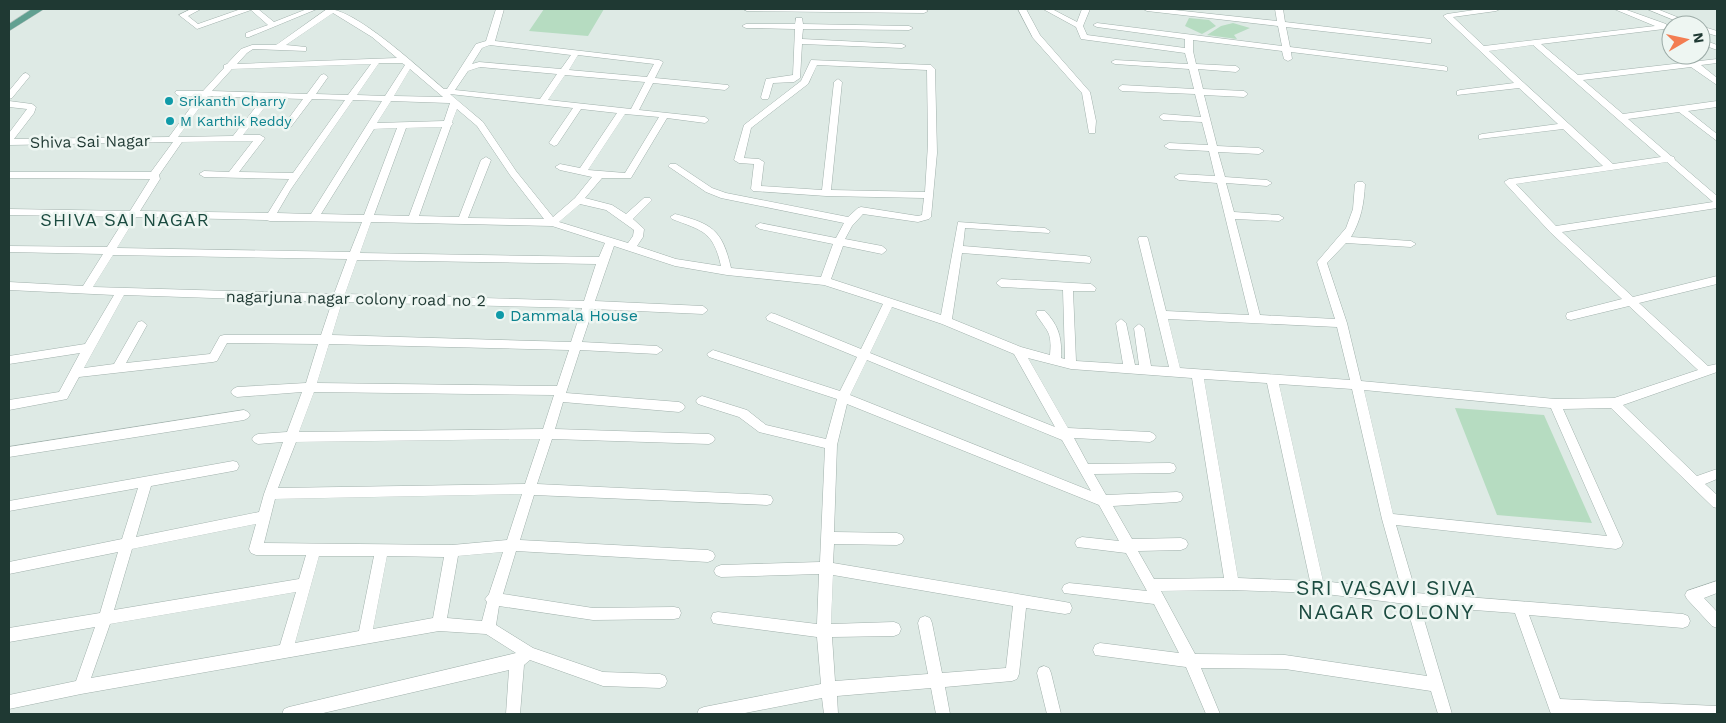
<svg xmlns="http://www.w3.org/2000/svg" width="1726" height="723" viewBox="0 0 1726 723" font-family="'Work Sans',sans-serif">
  <style>
    .green { fill: #b6dcc1 }
    .lines { fill: none; stroke-linecap: round; stroke-linejoin: round }
    .minor-casing { stroke: #a1b1ac; stroke-width: 1 }
    .major-casing { stroke: #bcc4c2; stroke-width: 1 }
    .minor { fill: #fff; fill-rule: evenodd }
    .major { fill: #61a091; fill-rule: evenodd }
    .culture-dot { fill: #0f9aa8; stroke: #eef6f2; stroke-width: 2 }
    .labels { text-anchor: middle; stroke-width: 5; stroke-linejoin: round; paint-order: stroke }
    .far-culture-label { font-size: 14px; fill: #0d838f; stroke: #eef6f2; text-anchor: start }
    .street-label { font-size: 16px; fill: #1f3933; stroke: #eef6f2 }
    .culture-label { font-size: 16px; fill: #0d838f; stroke: #eef6f2; text-anchor: start }
    .neighbourhood-label { font-size: 18px; letter-spacing: 1px; fill: #1b4b40; stroke: #eef6f2 }
    .near-neighbourhood-label { font-size: 21px; letter-spacing: 1px; fill: #1b4b40; stroke: #eef6f2 }
  </style>
  <rect width="100%" height="100%" fill="#deeae5"/>
  <path class="green" d="M544,9H604L588,36L529,31Z
    M1189,18L1209,20L1216,26L1202,34L1185,26Z
    M1233,23L1250,28L1234,35L1237,39L1207,35L1221,26Z
    M1455,408L1544,415L1592,523L1497,515Z"/>
  <g class="lines">
    <g class="minor-casing">
      <path id="minor" d="M191,9H201L188,16L198,24L241,9H258L274,22L307,9H317L249,37H246V33L268,25L251,10L197,29L179,15Z
        M327,9C354,7 421,70 444,89H447L476,44L486,41L496,9H504L495,41L659,60L663,62L655,78L728,85L729,87L725,90L653,83L639,110L705,117L709,120L705,123L667,118L631,178H602L585,198L612,205L626,214L644,198H650L652,200L633,219L644,229L643,237L637,246L676,259L721,266C713,231 703,231 672,219L670,217L675,214C712,224 722,229 731,268L821,277L833,244L760,229L755,226L760,223L836,238L844,223L721,198L706,192L668,166L670,164H676L712,188L726,193L848,217L858,208L861,207L918,216L922,215L924,198L826,196L753,191L751,189L754,164L739,163L734,160L744,125L801,81L811,60L931,65L935,69L937,153L931,217L929,219L918,222L863,214L852,226L845,239L882,246L887,250L882,254L843,246L831,279L941,315L958,222L1045,228L1050,231L1049,233L965,228L963,246L1086,256L1090,257L1091,260L1090,263L962,253L952,319L1021,347L1050,355C1052,331 1048,333 1036,314L1037,311H1045C1059,326 1062,338 1061,358L1065,359L1063,290L1001,287L996,283L1001,279L1091,284L1096,288L1095,291H1073L1076,361L1123,364L1116,323L1121,319L1126,323L1135,365H1139L1134,328L1139,324L1144,328L1151,366L1169,367L1138,239L1139,237H1147L1148,239L1166,311L1249,315L1217,183L1179,180L1174,177L1179,174L1215,176L1209,151L1169,149L1164,146L1169,143L1208,145L1202,122L1163,120L1159,117L1163,114L1201,117L1195,94L1122,91L1118,88L1122,85L1194,89L1189,69L1115,64L1111,62L1115,60L1188,64L1185,53L1081,39L1076,27L1043,9H1052L1077,22L1082,9H1090L1083,26L1087,35L1185,48V39L1097,27L1093,25L1097,23L1282,46L1278,26L1147,11L1143,9H1165L1277,21L1275,9H1283L1285,22L1431,39V43H1428L1286,27L1290,47L1444,66L1447,67V71L1291,52L1292,59L1288,61L1284,59L1282,51L1193,40V51L1196,64L1236,66L1240,69L1236,72L1198,69L1203,89L1244,91L1248,94L1244,97L1204,95L1217,146L1259,148L1264,151L1259,154L1218,152L1225,177L1267,180L1272,183L1267,186L1226,183L1234,212L1279,215L1284,218L1279,221L1235,219L1260,315L1335,319L1317,262L1346,228L1353,209L1355,184L1357,182H1363L1365,184C1364,204 1361,220 1351,237L1411,241L1416,244L1411,247L1346,243L1327,263L1347,323L1361,381L1555,399L1614,398L1698,370L1629,306L1571,320L1567,319L1566,316L1567,313L1622,299L1550,232L1504,182L1509,179L1603,166L1563,129L1479,139V135L1482,134L1558,124L1519,88L1457,95V91L1460,90L1514,83L1443,16L1447,14L1481,9H1500L1496,11L1453,17L1484,46L1655,26L1614,9H1624L1666,24L1668,27L1664,29L1541,44L1578,75L1717,59V63L1701,65L1717,78V85L1691,67L1583,80L1623,114L1717,101V107L1688,111L1717,134V141L1679,112L1628,119L1671,156L1674,157L1675,160L1717,196V208L1562,232L1633,297L1717,276V284L1639,303L1708,366L1717,364V372L1623,405L1697,476L1717,469V479L1705,484L1717,495V508L1713,507L1611,408L1563,409L1623,543L1621,547L1616,549L1396,525L1416,593L1683,614L1688,616L1690,621L1688,626L1683,628L1529,615L1560,699L1717,706V714H1551L1515,613L1420,606L1452,714H1438L1431,691L1285,669L1201,668L1220,714H1206L1186,667L1095,655L1093,650L1095,645L1100,643L1179,653L1154,604L1064,593L1062,589L1064,585L1069,583L1147,591L1126,553L1077,547L1075,543L1077,539L1082,537L1119,541L1099,505L847,404L837,445L834,532L897,533L902,535L904,539L902,543L897,545L834,544L833,563L1065,602L1070,603L1072,608L1070,613L1065,614L1026,608L1019,674L1017,679L1012,681L945,687L950,714H936L931,688L837,696L838,714H824L822,698L740,714H697L699,709L704,707L821,684L817,637L718,624L713,623L711,618L713,613L718,612L817,624L819,574L721,577L716,575L714,571L716,567L721,565L820,562L825,448L759,432L739,417L698,404L696,401L698,398L702,396L747,410L766,425L826,439L837,399L709,357L707,354L713,350L840,391L857,357L767,320L766,317L771,313L775,314L861,349L883,304L824,285L727,275L675,266L614,246L595,301L703,306L708,310L703,314L593,309L582,342L657,346L663,350L657,354L580,350L566,393L679,402L683,404L685,407L683,410L679,412L563,402L555,429L709,434L713,436L715,439L713,442L709,444L552,439L537,484L767,495L771,496L773,500L771,504L767,505L534,495L520,540L708,550L713,552L715,556L713,560L708,562L516,551L503,594L593,608L674,607L679,608L681,613L679,618L674,619L593,620L499,606L496,625L533,648L603,672L660,674L665,676L667,681L665,686L660,688L603,686L530,660L524,665L520,714H506L509,670L319,714H282L284,709L289,707L516,653L486,634L439,631L81,694L9,709V695L76,681L95,627L9,642V628L100,613L118,552L9,574V562L122,539L138,488L9,511V501L233,461L237,462L239,466L237,470L233,471L151,486L136,537L259,512L264,494L283,442L258,444L254,442L252,439L254,436L258,434L287,432L302,392L237,397L233,395L231,392L233,389L237,387L306,383L318,344L227,343L217,361L213,362L79,377L67,399L9,410V400L59,392L80,353L9,364V356L85,344L114,295L9,290V282L83,286L103,254L9,252V246L107,247L126,217L9,215V209L130,211L150,179L9,178V172H151L173,142L9,145V133L27,109L9,107V101L32,104L36,107L34,113L14,139L169,137L199,96H179L175,93L176,91H203L224,68V65L227,64L241,49L252,45H276ZM333,13L372,37L397,58L237,64L247,53L253,49L306,51V47L286,45ZM490,45L571,55L561,69L479,62L472,64L482,48ZM1533,45L1661,157L1613,164L1489,51ZM578,55L654,64L647,77L569,70ZM379,63H402L405,65L385,96L357,95ZM371,64L348,95L316,94L328,77L324,74L321,75L307,94L212,91L232,69ZM817,65L927,70L928,144L925,192L831,190L842,82L838,79L834,82L822,190L761,186L764,162L759,159L744,158L751,128L808,84ZM480,67L557,74L540,99L455,90L468,71ZM410,69L443,97L394,96ZM565,75L645,82L631,109L548,100ZM450,94L573,108L549,143L554,146L557,145L581,109L617,113L580,168L560,164L555,167L560,170L592,177L575,198L553,217L516,171L483,122ZM208,96L263,98L233,136L178,137ZM272,98L303,99L283,126L287,129L290,128L312,99L345,100L293,173L239,172L265,138L260,135H243ZM353,100L382,101L311,214L277,213L291,189ZM391,101L449,103H450L444,121L377,123ZM457,109L477,126L510,175L544,219L468,218L491,160L486,157L481,160L459,217L419,216L451,126L453,124L452,122ZM625,114L659,117L625,173L588,170ZM442,127L409,216L374,215L406,128ZM397,128L364,215L321,214L374,129ZM253,141L229,172L204,171L199,174L204,177L289,179L268,213L140,211L160,179L159,175L182,142ZM1667,162L1713,202L1556,226L1516,184ZM580,204L606,210L634,230L633,236L628,243L559,222ZM136,217L266,220L270,221L362,222L350,252L117,248ZM371,222L552,226L605,243L599,257L360,253ZM113,255L347,259L334,294L93,287ZM357,260L596,264L584,301L345,294ZM124,295L332,302L321,335H224L220,336L210,354L126,363L147,325L142,321L138,322L114,364L84,368ZM342,302L582,308L571,342L332,335ZM892,307L942,324L1014,354L1055,427L870,353ZM1168,319L1337,327L1350,380L1180,368ZM329,344L569,350L557,386L317,383ZM1028,358L1071,369L1192,378L1224,578L1154,579L1138,551L1181,550L1186,548L1188,544L1186,540L1181,538L1132,539L1113,506L1177,502L1181,501L1183,497L1181,493L1177,492L1106,495L1094,474L1170,473L1174,472L1176,468L1174,464L1170,463L1088,464L1074,438L1150,442L1154,440L1156,437L1154,434L1150,432L1068,428ZM867,360L1062,440L1091,491L850,395ZM1204,379L1267,383L1310,581L1238,578ZM1279,384L1352,389L1382,519L1402,591L1323,581ZM1364,390L1551,408L1607,536L1393,514ZM314,392L554,395L543,429L299,432ZM540,439L525,484L278,488L296,442ZM522,494L507,540L452,545L264,543L275,499ZM256,524L249,549L251,553L256,555H306L299,579L114,610L132,549ZM503,552L489,594L485,599L487,602L482,621L447,618L458,556ZM319,556H374L359,631L295,643ZM387,556L444,557L433,618L373,629ZM833,575L1013,606L1006,668L942,673L932,623L930,618L925,616L920,618L918,623L928,674L835,681L832,637L894,636L899,634L901,629L899,624L894,622L831,624ZM1232,590L1318,593L1406,604L1427,676L1285,655L1195,654L1161,591ZM296,592L280,645L91,678L110,624Z
        M743,9H924L928,11L924,13L747,11Z
        M1018,9H1026L1040,35L1090,92L1096,121L1095,133H1089L1082,93L1033,38Z
        M1647,9H1657L1697,25H1686Z
        M796,18H802L803,24L909,26L913,28L909,30L803,29L802,39L902,44L906,46L902,48L802,44L800,78L794,82L773,83L769,97L768,99H762L761,97L766,79L793,75L795,29L746,28L742,26L746,24H795Z
        M1701,26L1717,31V36L1701,31Z
        M1701,39L1717,45V50L1701,44Z
        M26,73L30,76L12,98L9,99V91L23,74Z
        M244,410L248,412L250,415L248,418L244,420L9,457V447Z
        M1717,581V593L1704,598L1717,612V628L1712,626L1687,599L1685,595L1687,591Z
        M1044,666L1049,668L1051,673L1061,714H1047L1037,673L1039,668Z"/>
    </g>
    <g class="major-casing">
      <path id="major" d="M32,9H44L9,31V24Z"/>
    </g>
    <use href="#minor" class="minor"/>
    <use href="#major" class="major"/>
  </g>
  <g class="culture-dot">
    <circle cx="169" cy="101" r="5"/>
    <circle cx="170" cy="121" r="5"/>
    <circle cx="500" cy="315" r="5"/>
  </g>
  <g class="labels">
    <g class="far-culture-label">
      <text x="179" y="106">Srikanth Charry</text>
      <text x="180" y="126">M Karthik Reddy</text>
    </g>
    <g class="street-label">
      <text transform="translate(90 141) rotate(-1)" y="6">Shiva Sai Nagar</text>
      <text transform="translate(356 298) rotate(1)" y="6">nagarjuna nagar colony road no 2</text>
    </g>
    <g class="culture-label">
      <text x="510" y="321">Dammala House</text>
    </g>
    <g class="neighbourhood-label">
      <text x="125" y="226">SHIVA SAI NAGAR</text>
    </g>
    <g class="near-neighbourhood-label">
      <text x="1386" y="595">SRI VASAVI SIVA<tspan x="1386" dy="24">NAGAR COLONY</tspan></text>
    </g>
  </g>
  <rect width="1726" height="723" fill="none" stroke="#1f3933" stroke-width="20"/>
  <g transform="translate(1686 40) rotate(81)"><circle r="24" fill="#eef6f2" stroke="#9baaa6"/>
  <path d="M0-4L9 19L0 12L-9 19Z" fill="#f37d52"/>
  <text y="-8" font-size="14" font-weight="bold" text-anchor="middle" fill="#1f3933">N</text>
  </g>
</svg>
